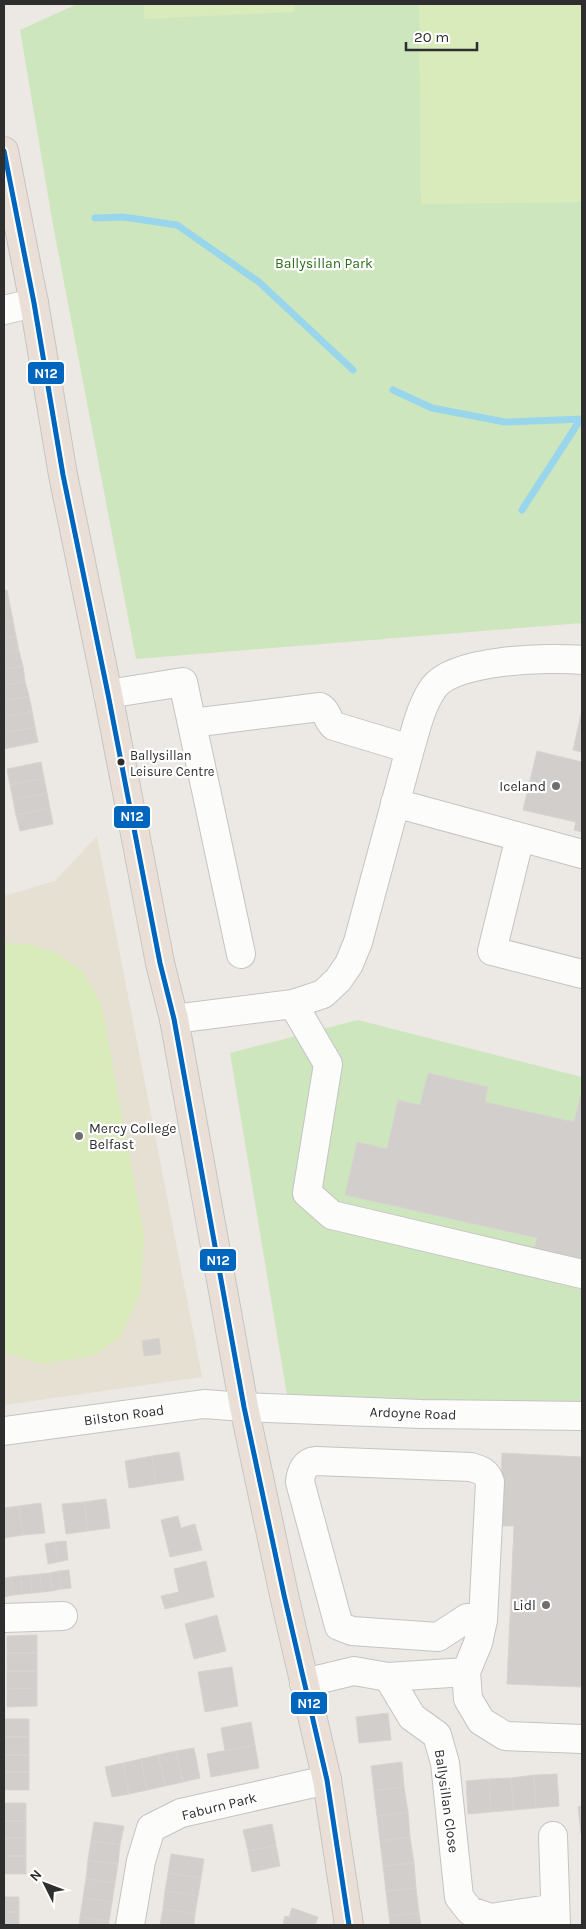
<svg xmlns="http://www.w3.org/2000/svg" width="586" height="1929" viewBox="0 0 586 1929" font-family="Karla,sans-serif">
  <style>
    .education { fill: #e6e0d3 }
    .green { fill: #cee6be }
    .pitch { fill: #d9eabb }
    .lines { fill: none; stroke-linecap: round; stroke-linejoin: round }
    .stream { stroke: #99d6ec; stroke-width: 7 }
    .building { fill: #d1cecb; stroke: #d7d4d0 }
    .minor-casing { stroke: #c5c4c5; stroke-width: 30 }
    .highway-casing { stroke: #c6c5c4; stroke-width: 30 }
    .minor { stroke: #fcfcfb; stroke-width: 28 }
    .highway { stroke: #eadfd6; stroke-width: 28 }
    .bus-1-casing { stroke: #fff; stroke-width: 9 }
    .bus-1 { stroke: #0065bd; stroke-width: 5 }
    .bus-dot { fill: #2e2e2e; stroke: #fff; stroke-width: 2 }
    .poi-dot { fill: #706f6e; stroke: #fff; stroke-width: 2 }
    .labels { text-anchor: middle; stroke-width: 4.5; stroke-linejoin: round; paint-order: stroke }
    .bus-label { font-size: 13px; fill: #2e2e2e; stroke: #fff; text-anchor: start }
    .park-label { font-size: 14px; fill: #2c6e1b; stroke: #fff }
    .poi-label { font-size: 14px; fill: #2e2e2e; stroke: #fff; text-anchor: end }
    .street-label { font-size: 14px; fill: #2e2e2e; stroke: #fff }
    .line-badge { stroke: #fff; stroke-width: 2 }
    .badge-label { font-size: 14px; text-anchor: middle; font-weight: bold; fill: #fff }
  </style>
  <rect width="100%" height="100%" fill="#ece8e4"/>
  <path class="education" d="M97,836L202,1377L4,1405V896L55,881Z"/>
  <path class="green" d="M77,4H582V623L136,659L53,225L20,30Z
    M358,1020L582,1077V1406H422L287,1395L230,1053Z"/>
  <path class="pitch" d="M144,4H294V12L144,19Z
    M419,4H582V202L421,204Z
    M4,943L31,944L56,953L82,971L101,1003L144,1234L141,1291L120,1338L93,1356L41,1364L4,1352Z"/>
  <g class="lines">
    <path class="stream" d="M95,218L123,217L177,225L259,282L353,370
      M393,390L432,408L505,422L582,419
      M522,510L580,420"/>
  </g>
  <path class="building" d="M7,590L10,605L4,607V591Z
    M10,605L13,621L4,623V607Z
    M13,621L16,636L4,638V623Z
    M16,636L19,651L4,654V638Z
    M19,651L23,666L4,670V654Z
    M23,666L25,681L4,686V670Z
    M25,681L29,696L4,701V686Z
    M29,696L32,711L4,717V701Z
    M582,710V752L573,750Z
    M32,711L35,727L4,733V717Z
    M35,727L38,742L4,749V733Z
    M537,751L582,762V832L574,830L576,822L523,810Z
    M41,762L44,778L10,785L7,769Z
    M44,778L47,793L13,800L10,785Z
    M47,793L50,808L16,815L13,800Z
    M50,808L53,824L20,831L16,815Z
    M428,1073L488,1087L485,1102L574,1122L581,1094H582V1261L534,1250L537,1238L345,1195L357,1142L387,1149L398,1100L420,1105Z
    M159,1338L161,1354L144,1356L142,1341Z
    M179,1452L184,1480L156,1484L152,1456Z
    M502,1453L582,1457V1687L507,1684L514,1526H499Z
    M152,1456L156,1484L129,1488L125,1461Z
    M106,1499L110,1528L88,1531L84,1502Z
    M84,1502L88,1531L66,1534L62,1504Z
    M41,1503L45,1533L23,1535L19,1506Z
    M19,1506L23,1535L4,1538V1508Z
    M178,1516L181,1528L195,1524L202,1550L170,1557L161,1520Z
    M66,1541L68,1560L58,1562L55,1542Z
    M55,1542L58,1562L48,1564L45,1544Z
    M206,1561L214,1597L165,1609L161,1596L179,1592L174,1569Z
    M69,1570L71,1588L61,1589L59,1571Z
    M59,1571L61,1589L52,1591L50,1573Z
    M50,1573L52,1591L42,1592L40,1574Z
    M40,1574L42,1592L32,1593L30,1575Z
    M30,1575L32,1593L23,1594L20,1576Z
    M20,1576L23,1594L13,1595L11,1577Z
    M11,1577L13,1595L4,1597V1578Z
    M217,1615L226,1651L194,1659L185,1624Z
    M37,1635V1653H7V1636Z
    M7,1653H37V1671H7Z
    M232,1667L238,1706L205,1712L198,1672Z
    M7,1671H37V1688L7,1689Z
    M37,1688V1706L7,1707V1689Z
    M388,1713L391,1740L359,1743L356,1717Z
    M4,1719H29V1737H4Z
    M251,1722L255,1745L225,1751L221,1728Z
    M4,1737H29V1755H4Z
    M255,1745L259,1768L211,1777L207,1754Z
    M194,1748L200,1778L183,1782L176,1751Z
    M176,1751L183,1782L165,1786L158,1755Z
    M4,1755H29V1772H4Z
    M158,1755L165,1786L147,1790L141,1759Z
    M141,1759L147,1790L129,1794L123,1763Z
    M402,1762L404,1787L374,1791L371,1766Z
    M123,1763L129,1794L112,1797L105,1767Z
    M4,1772H29V1790H4Z
    M557,1774L559,1806L536,1808L534,1775Z
    M534,1775L536,1808L514,1810L511,1778Z
    M511,1778L514,1810L491,1812L489,1779Z
    M489,1779L491,1812L468,1814L466,1781Z
    M404,1787L408,1812L377,1816L374,1791Z
    M4,1803H26V1821H4Z
    M582,1806V1834H581L578,1807Z
    M408,1812L410,1837L380,1841L377,1816Z
    M4,1821H26V1838H4Z
    M94,1822L124,1826L120,1845L91,1841Z
    M272,1824L276,1845L248,1851L243,1830Z
    M410,1837L414,1863L383,1866L380,1841Z
    M4,1838H26V1856H4Z
    M91,1841L120,1845L118,1864L88,1860Z
    M276,1845L280,1866L252,1872L248,1851Z
    M171,1854L204,1859L201,1878L168,1873Z
    M4,1856H26V1874H4Z
    M88,1860L118,1864L115,1883L86,1879Z
    M414,1863L416,1888L386,1891L383,1866Z
    M168,1873L201,1878L198,1896L165,1891Z
    M86,1879L115,1883L112,1902L83,1898Z
    M416,1888L419,1913L389,1916L386,1891Z
    M165,1891L198,1896L195,1914L163,1909Z
    M4,1897H19V1912H4Z
    M83,1898L112,1902L109,1921L80,1917Z
    M292,1908L318,1917L315,1925H288L283,1923L285,1916L289,1917Z
    M163,1909L195,1914L194,1925H160Z
    M4,1912H19V1925H4Z
    M419,1913L421,1925H390L389,1916Z
    M80,1917L109,1921V1925H79Z"/>
  <g class="lines">
    <g class="minor-casing">
      <path id="minor" d="M4,310L34,303
        M108,694L183,682L241,954
        M192,723L320,707C328,711 327,721 334,726L410,749
        M395,803L582,854
        M520,837L492,951L582,974
        M293,1004L328,1064L307,1193L332,1215L582,1274
        M174,1019L293,1004L323,994L338,980L349,964L358,942L410,749C416,729 421,705 434,687C455,659 549,657 582,660
        M4,1431L204,1404L244,1407L422,1414L582,1416
        M4,1618L63,1616
        M466,1672L468,1699L481,1721L505,1736L582,1739
        M388,1677L466,1672L478,1643L483,1620L490,1482C487,1472 481,1470 471,1467L316,1461C305,1462 301,1471 300,1482L339,1626L352,1631L438,1637L467,1618L483,1620
        M304,1683L354,1671L388,1677L412,1717L437,1735L445,1763L459,1897L470,1911L491,1918L555,1908
        M553,1836L556,1925
        M130,1925L141,1861L151,1828L181,1813L327,1780"/>
    </g>
    <g class="highway-casing">
      <path id="highway" d="M4,151L34,303L63,475L108,694L160,963L174,1019L244,1407L284,1595L327,1780L349,1925"/>
    </g>
    <use href="#minor" class="minor"/>
    <use href="#highway" class="highway"/>
    <g class="bus-1-casing">
      <path id="bus-1" d="M4,151L34,303L63,475L108,694L160,963L174,1019L244,1407L284,1595L327,1780L349,1925"/>
    </g>
    <use href="#bus-1" class="bus-1"/>
  </g>
  <circle class="bus-dot" cx="121" cy="762" r="4.5"/>
  <g class="poi-dot">
    <circle cx="556" cy="786" r="5"/>
    <circle cx="79" cy="1136" r="5"/>
    <circle cx="546" cy="1605" r="5"/>
  </g>
  <g class="labels">
    <g class="bus-label">
      <text x="130" y="760">Ballysillan<tspan x="130" dy="16">Leisure Centre</tspan></text>
    </g>
    <g class="park-label">
      <text x="324" y="268">Ballysillan Park</text>
    </g>
    <g class="poi-label">
      <text x="546" y="791">Iceland</text>
      <text x="89" y="1133" text-anchor="start">Mercy College<tspan x="89" dy="16">Belfast</tspan></text>
      <text x="536" y="1610">Lidl</text>
    </g>
    <g class="street-label">
      <text transform="translate(413 1413) rotate(2)" y="5">Ardoyne Road</text>
      <text transform="translate(124 1415) rotate(-8)" y="5">Bilston Road</text>
      <text transform="translate(447 1801) rotate(82)" y="5">Ballysillan Close</text>
      <text transform="translate(219 1806) rotate(-14)" y="5">Faburn Park</text>
    </g>
  </g>
  <g class="line-badge">
    <rect x="27" y="361" width="38" height="24" rx="5" fill="#0065bd"/>
    <rect x="113" y="805" width="38" height="24" rx="5" fill="#0065bd"/>
    <rect x="199" y="1248" width="38" height="24" rx="5" fill="#0065bd"/>
    <rect x="290" y="1691" width="38" height="24" rx="5" fill="#0065bd"/>
  </g>
  <g class="badge-label">
    <text x="46" y="378">N12</text>
    <text x="132" y="821">N12</text>
    <text x="218" y="1265">N12</text>
    <text x="309" y="1708">N12</text>
  </g>
  <rect width="586" height="1929" fill="none" stroke="#2e2e2e" stroke-width="10"/>
  <g transform="translate(45 1884) rotate(312)" stroke="#ffffff" stroke-width="4" paint-order="stroke">
  <path d="M0-4L9 19L0 12L-9 19Z" fill="#2e2e2e"/>
  <text y="-8" font-size="14" font-weight="bold" text-anchor="middle" fill="#2e2e2e">N</text>
  </g>
  <path d="M406 42v8h71v-8" fill="none" stroke="#2e2e2e" stroke-width="2.5"/>
  <text x="414" y="42" font-size="15" fill="#2e2e2e" stroke="#ffffff" stroke-width="4" paint-order="stroke">20 m</text>
</svg>
